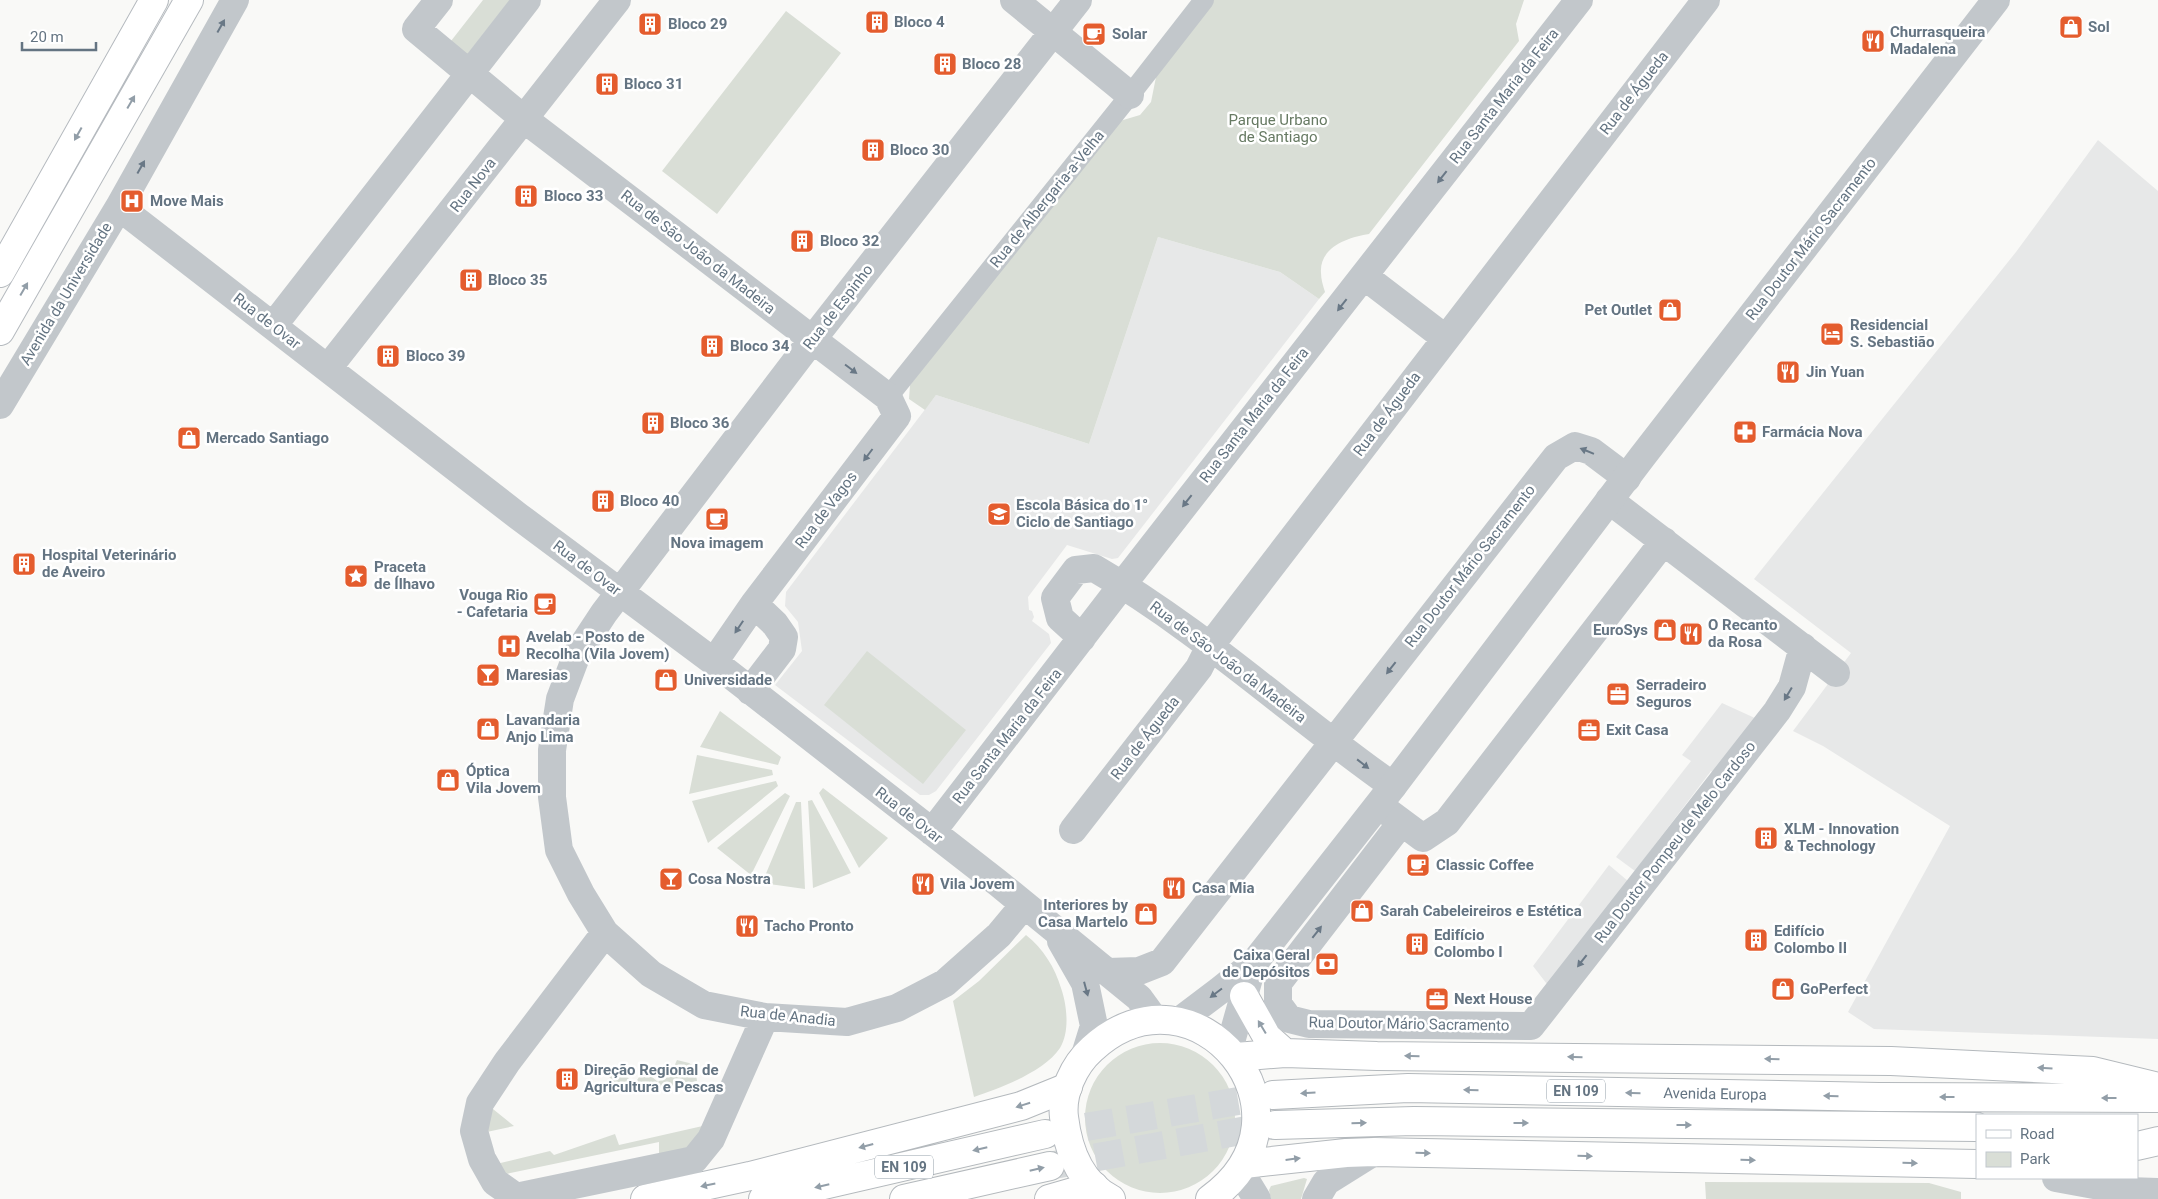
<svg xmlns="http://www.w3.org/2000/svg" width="2158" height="1199" viewBox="0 0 2158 1199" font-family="Roboto,sans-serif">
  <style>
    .built { fill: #e7e8e8 }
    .green { fill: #d9ded6 }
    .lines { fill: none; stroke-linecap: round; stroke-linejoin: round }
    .primary-tunnel { stroke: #d4d8da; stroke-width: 28; stroke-dasharray: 28 14; stroke-linecap: butt }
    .secondary-casing { stroke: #b5babf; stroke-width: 30 }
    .primary-casing { stroke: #b4b9bd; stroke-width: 30 }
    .pedestrian { stroke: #c2c7cb; stroke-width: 20 }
    .minor { stroke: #c2c7cb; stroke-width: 28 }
    .tertiary { stroke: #c2c7cb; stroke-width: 28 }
    .secondary { stroke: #fff; stroke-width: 28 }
    .primary { stroke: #fff; stroke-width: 28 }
    .oneway { fill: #697886 }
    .oneway2 { fill: #929ea8 }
    .labels { text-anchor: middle; stroke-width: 5; stroke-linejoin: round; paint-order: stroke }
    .shield { fill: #fff; stroke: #929ea8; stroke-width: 1 }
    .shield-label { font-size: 14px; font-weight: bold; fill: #647482 }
    .poi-label { font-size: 15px; font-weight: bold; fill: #647482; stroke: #fff; text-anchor: start }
    .street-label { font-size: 15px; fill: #647482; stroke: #fff }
    .park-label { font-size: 15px; fill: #677a63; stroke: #fff }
  </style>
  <rect width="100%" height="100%" fill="#f9f9f7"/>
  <path class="built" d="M2098,140L2158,191V1039L1874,1029L1848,1012L1950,826L1823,746L1793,731L1851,653L1754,579L2016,252Z
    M1158,237L1280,272L1319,299L1118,558L1112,559L1067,545L1028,597L1029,610L1032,611L1034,617L1032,621L1049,634L1051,643L936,791L929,795H920L775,685L802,651L798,622L785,606L786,592L936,395L1089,444Z
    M1722,703L1757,719L1716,775L1711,771L1635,871L1616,857L1691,761L1682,755Z
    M1609,865L1628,881L1550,988L1533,966Z"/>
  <path class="green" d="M483,0H510L467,55L451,41Z
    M1212,0H1524L1516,24L1519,41L1369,234C1349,237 1319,247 1321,273C1321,279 1323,286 1325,292L1319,299L1280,272L1158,237L1089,444L936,395L925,410L909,399L910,385L1113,123L1140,115L1151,102L1157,72Z
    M786,11L841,53L717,214L662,171Z
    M867,651L966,730L923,784L824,705Z
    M720,711L781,757L778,765L700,747Z
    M697,755L772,770L773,775L689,794Z
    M776,781L778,786L708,843L692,801Z
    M823,788L888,838L859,868L819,793Z
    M785,793L790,796L751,875L717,848Z
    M812,800L851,873L813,888L808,801Z
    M796,802H801L805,889L762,883Z
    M1026,935C1043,948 1055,968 1061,988C1067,1005 1070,1032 1060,1048C1044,1072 1000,1088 974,1097L953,1001L979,981Z
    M1085 1118a75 75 0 1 1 150 0a75 75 0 1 1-150 0Z
    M677,1060L689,1063L695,1067L697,1081L627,1094L609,1077L616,1069L635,1083L644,1070L658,1082L672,1071Z
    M488,1105L514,1126L482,1133Z
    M707,1125L693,1148L659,1159V1142L506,1174L492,1165L550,1151L554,1155L615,1134L619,1145Z
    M1304,1178L1307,1179L1301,1199H1271L1269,1190L1271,1186Z
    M1705,1182L1929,1183L1961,1192V1199H1706Z"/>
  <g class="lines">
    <path class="primary-tunnel" d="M1045,1134L1273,1095
      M1054,1165L1275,1125"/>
    <g class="secondary-casing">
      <path id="secondary" d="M0,273L154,0
        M0,331L189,0
        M1111,1199C1080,1183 1068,1150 1064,1117C1061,1093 1074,1065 1092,1049C1195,954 1328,1114 1210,1199"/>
    </g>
    <g class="primary-casing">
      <path id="primary" d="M1244,996L1267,1037L1285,1053
        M1236,1057L1285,1053L1377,1056L1891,1061L2093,1071L2158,1087
        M1273,1095L1408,1088L1879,1097L2158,1098
        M1275,1125L1414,1121L1977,1127
        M2137,1146L2158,1141
        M1244,1164L1346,1153L1374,1152L1977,1164
        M645,1199L750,1176L1021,1106L1068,1087
        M763,1199L1045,1134
        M904,1199L1050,1166
        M1049,1199L1094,1186"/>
    </g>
    <path class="pedestrian" d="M888,397L1130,95L1204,0"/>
    <path class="minor" d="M439,0L416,29L524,119L888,397L897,416L754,604L714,662
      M1014,0L1130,95
      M119,207L518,516L714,662L998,883L1139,998L1155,1020
      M1364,276L1445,338
      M273,326L527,0
      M328,368L617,0
      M0,405L119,207L235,0
      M1609,500L1836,673
      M1082,638L1060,618L1055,598L1076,570L1094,568C1201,630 1292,715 1393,786
      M750,691L782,649L784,637L775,624L754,604
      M1388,812L1423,838L1447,822L1664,541
      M1401,823L1278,983V1004L1289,1019L1309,1024L1531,1026L1777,711L1792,687L1803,647
      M1073,830L1199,668L1210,646L1706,0
      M932,832L1123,584L1579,0
      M1024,905L999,935L945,983L897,1008L847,1022L765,1017L704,1005L651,974L605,933L581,894L559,850L552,797V750L560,699L577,654L604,613L812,340L1078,0
      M605,933L507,1062L480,1103L474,1131L482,1159L495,1182L516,1197L694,1160L711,1139L765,1017
      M1061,941L1085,983L1094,1026L1085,1055
      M1108,972L1139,971L1162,962L1556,457L1575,446L1591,451L1627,478
      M1240,1171L1257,1199
      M2056,1178L2127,1191L2158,1192
      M1316,1199L1326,1182L1374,1152"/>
    <path class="tertiary" d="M1178,1022L1219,991L1254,963L1393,786L1642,457L1996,0
      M1229,1049L1249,978"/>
    <use href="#secondary" class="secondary"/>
    <use href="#primary" class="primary"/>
  </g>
  <defs><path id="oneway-solid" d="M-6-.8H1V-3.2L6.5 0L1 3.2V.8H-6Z" transform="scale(1.25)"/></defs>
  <g class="oneway">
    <use href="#oneway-solid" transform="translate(221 26) rotate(-61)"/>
    <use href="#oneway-solid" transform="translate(141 167) rotate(-61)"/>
    <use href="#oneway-solid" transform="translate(1442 177) rotate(128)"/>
    <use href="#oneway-solid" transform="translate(1342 305) rotate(128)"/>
    <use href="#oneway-solid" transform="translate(851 369) rotate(37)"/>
    <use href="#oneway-solid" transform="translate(1587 451) rotate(-158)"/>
    <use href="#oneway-solid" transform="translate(868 455) rotate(127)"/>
    <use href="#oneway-solid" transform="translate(1187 501) rotate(128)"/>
    <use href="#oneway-solid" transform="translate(739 627) rotate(124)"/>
    <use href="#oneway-solid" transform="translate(1391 668) rotate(128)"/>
    <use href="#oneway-solid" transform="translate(1788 694) rotate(121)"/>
    <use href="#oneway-solid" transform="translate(1363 764) rotate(38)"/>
    <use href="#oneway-solid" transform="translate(1317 932) rotate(-52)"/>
    <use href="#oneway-solid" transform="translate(1582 961) rotate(128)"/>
    <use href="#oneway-solid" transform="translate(1086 989) rotate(75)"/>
    <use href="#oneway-solid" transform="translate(1216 993) rotate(143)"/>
  </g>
  <g class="oneway2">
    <use href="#oneway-solid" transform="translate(131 102) rotate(-60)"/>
    <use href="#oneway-solid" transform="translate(78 134) rotate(119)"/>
    <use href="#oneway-solid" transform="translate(24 289) rotate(-60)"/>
    <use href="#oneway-solid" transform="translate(1262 1027) rotate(-121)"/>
    <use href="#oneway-solid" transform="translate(1412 1056) rotate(-179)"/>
    <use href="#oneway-solid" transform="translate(1575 1057) rotate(-179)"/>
    <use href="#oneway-solid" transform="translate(1772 1059) rotate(-179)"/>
    <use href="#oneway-solid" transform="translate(2045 1068) rotate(-177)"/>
    <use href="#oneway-solid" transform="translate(1471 1090) rotate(-179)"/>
    <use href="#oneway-solid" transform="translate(1308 1093) rotate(177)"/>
    <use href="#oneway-solid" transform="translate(1633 1093) rotate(-179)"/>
    <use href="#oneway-solid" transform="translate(1831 1096) rotate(-179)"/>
    <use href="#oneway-solid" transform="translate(1947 1097) rotate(-180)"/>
    <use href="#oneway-solid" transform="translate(2109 1098) rotate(-180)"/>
    <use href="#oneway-solid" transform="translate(1023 1105) rotate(162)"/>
    <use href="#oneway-solid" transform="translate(1359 1123) rotate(-1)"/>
    <use href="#oneway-solid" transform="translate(1521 1123)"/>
    <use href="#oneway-solid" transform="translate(1684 1125)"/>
    <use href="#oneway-solid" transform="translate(866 1146) rotate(165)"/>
    <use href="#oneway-solid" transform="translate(980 1149) rotate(167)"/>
    <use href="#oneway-solid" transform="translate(1423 1153) rotate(1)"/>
    <use href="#oneway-solid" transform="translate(1585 1156) rotate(1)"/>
    <use href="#oneway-solid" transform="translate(1293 1159) rotate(-7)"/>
    <use href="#oneway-solid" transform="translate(1748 1160) rotate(1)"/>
    <use href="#oneway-solid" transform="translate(1910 1163) rotate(1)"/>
    <use href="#oneway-solid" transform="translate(1037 1169) rotate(-13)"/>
    <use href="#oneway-solid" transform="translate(708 1185) rotate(168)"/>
    <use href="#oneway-solid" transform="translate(822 1186) rotate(167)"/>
  </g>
  <defs>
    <g id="building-square" transform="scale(1.25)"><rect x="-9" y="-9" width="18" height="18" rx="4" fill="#e45c2d" stroke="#fff"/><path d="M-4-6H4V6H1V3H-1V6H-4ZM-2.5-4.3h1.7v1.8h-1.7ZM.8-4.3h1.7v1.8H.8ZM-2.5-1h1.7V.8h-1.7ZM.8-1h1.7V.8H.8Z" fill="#fff"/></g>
    <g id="shop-square" transform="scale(1.25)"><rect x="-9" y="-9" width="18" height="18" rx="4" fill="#e45c2d" stroke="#fff"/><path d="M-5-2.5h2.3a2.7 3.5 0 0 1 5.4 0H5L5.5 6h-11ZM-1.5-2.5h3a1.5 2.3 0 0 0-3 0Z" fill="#fff"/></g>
    <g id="cafe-square" transform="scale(1.25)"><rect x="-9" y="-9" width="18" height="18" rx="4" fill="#e45c2d" stroke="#fff"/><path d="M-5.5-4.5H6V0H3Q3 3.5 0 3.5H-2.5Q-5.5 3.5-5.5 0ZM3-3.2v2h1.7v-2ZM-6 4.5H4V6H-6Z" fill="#fff"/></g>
    <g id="restaurant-square" transform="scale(1.25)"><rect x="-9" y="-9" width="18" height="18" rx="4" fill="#e45c2d" stroke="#fff"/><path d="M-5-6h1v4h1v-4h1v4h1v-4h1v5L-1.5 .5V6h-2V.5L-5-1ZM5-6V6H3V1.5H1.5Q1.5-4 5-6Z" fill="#fff"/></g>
    <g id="hospital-square" transform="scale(1.25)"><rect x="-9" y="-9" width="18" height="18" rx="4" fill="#e45c2d" stroke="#fff"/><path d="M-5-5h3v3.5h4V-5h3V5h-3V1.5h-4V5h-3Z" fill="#fff"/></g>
    <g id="hotel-square" transform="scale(1.25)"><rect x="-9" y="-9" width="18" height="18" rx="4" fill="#e45c2d" stroke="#fff"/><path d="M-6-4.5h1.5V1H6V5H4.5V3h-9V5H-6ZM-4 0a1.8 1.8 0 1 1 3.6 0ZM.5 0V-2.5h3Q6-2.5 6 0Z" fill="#fff"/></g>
    <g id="pharmacy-square" transform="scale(1.25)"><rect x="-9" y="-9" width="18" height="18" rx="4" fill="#e45c2d" stroke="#fff"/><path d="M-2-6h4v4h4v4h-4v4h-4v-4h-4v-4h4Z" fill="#fff"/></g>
    <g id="school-square" transform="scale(1.25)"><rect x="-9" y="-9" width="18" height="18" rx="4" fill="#e45c2d" stroke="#fff"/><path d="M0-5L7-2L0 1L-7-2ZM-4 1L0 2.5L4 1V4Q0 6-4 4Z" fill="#fff"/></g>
    <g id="sight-square" transform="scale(1.25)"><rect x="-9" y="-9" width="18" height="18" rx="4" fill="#e45c2d" stroke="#fff"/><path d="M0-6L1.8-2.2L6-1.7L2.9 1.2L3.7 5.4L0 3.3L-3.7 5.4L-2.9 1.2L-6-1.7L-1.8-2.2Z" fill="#fff"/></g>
    <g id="bar-square" transform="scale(1.25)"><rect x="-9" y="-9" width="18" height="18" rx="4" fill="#e45c2d" stroke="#fff"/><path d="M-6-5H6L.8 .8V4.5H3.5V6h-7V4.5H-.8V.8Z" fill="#fff"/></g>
    <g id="office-square" transform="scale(1.25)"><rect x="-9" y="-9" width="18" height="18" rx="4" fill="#e45c2d" stroke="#fff"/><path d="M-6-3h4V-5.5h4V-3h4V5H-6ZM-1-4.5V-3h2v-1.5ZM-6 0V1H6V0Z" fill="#fff"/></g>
    <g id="bank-square" transform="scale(1.25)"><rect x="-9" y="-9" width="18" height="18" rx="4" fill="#e45c2d" stroke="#fff"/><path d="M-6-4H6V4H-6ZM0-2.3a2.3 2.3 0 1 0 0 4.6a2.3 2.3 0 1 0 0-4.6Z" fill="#fff"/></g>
  </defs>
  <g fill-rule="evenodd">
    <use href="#building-square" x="877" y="22"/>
    <use href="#building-square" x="650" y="24"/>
    <use href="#shop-square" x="2071" y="27"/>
    <use href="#cafe-square" x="1094" y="34"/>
    <use href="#restaurant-square" x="1873" y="41"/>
    <use href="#building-square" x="945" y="64"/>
    <use href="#building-square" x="607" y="84"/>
    <use href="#building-square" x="873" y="150"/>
    <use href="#building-square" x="526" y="196"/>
    <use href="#hospital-square" x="132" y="201"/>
    <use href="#building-square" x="802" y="241"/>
    <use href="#building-square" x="471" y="280"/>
    <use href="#shop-square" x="1670" y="310"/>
    <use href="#hotel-square" x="1832" y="334"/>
    <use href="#building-square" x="712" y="346"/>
    <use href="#building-square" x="388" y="356"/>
    <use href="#restaurant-square" x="1788" y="372"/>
    <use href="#building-square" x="653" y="423"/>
    <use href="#pharmacy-square" x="1745" y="432"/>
    <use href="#shop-square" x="189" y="438"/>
    <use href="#building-square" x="603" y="501"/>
    <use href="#school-square" x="999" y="514"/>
    <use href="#cafe-square" x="717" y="519"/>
    <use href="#building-square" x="24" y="564"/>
    <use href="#sight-square" x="356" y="576"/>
    <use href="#cafe-square" x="545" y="604"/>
    <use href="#shop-square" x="1665" y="630"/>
    <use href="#restaurant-square" x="1691" y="634"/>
    <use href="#hospital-square" x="509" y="646"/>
    <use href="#bar-square" x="488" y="675"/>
    <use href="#shop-square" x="666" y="680"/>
    <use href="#office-square" x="1618" y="694"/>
    <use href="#shop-square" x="488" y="729"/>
    <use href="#office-square" x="1589" y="730"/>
    <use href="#shop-square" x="448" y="780"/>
    <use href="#building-square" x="1766" y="838"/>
    <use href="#cafe-square" x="1418" y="865"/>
    <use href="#bar-square" x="671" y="879"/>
    <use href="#restaurant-square" x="923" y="884"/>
    <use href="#restaurant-square" x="1174" y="888"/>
    <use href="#shop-square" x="1362" y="911"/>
    <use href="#shop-square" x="1146" y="914"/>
    <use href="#restaurant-square" x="747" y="926"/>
    <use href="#building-square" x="1756" y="940"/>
    <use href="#building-square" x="1417" y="944"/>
    <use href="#bank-square" x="1327" y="964"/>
    <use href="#shop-square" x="1783" y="989"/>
    <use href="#office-square" x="1437" y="999"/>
    <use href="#building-square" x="567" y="1079"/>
  </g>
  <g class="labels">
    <g class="shield">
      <rect x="1547" y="1079.5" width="58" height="23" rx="4"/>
      <rect x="875" y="1155.5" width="58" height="23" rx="4"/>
    </g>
    <g class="shield-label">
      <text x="1576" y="1096">EN 109</text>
      <text x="904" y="1172">EN 109</text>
    </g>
    <g class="poi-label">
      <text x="894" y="27">Bloco 4</text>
      <text x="668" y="29">Bloco 29</text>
      <text x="2088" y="32">Sol</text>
      <text x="1890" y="37">Churrasqueira<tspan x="1890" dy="17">Madalena</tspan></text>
      <text x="1112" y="39">Solar</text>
      <text x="962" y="69">Bloco 28</text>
      <text x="624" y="89">Bloco 31</text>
      <text x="890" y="155">Bloco 30</text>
      <text x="544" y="201">Bloco 33</text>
      <text x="150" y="206">Move Mais</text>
      <text x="820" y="246">Bloco 32</text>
      <text x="488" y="285">Bloco 35</text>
      <text x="1652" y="315" text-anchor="end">Pet Outlet</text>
      <text x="1850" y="330">Residencial<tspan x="1850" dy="17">S. Sebastião</tspan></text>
      <text x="730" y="351">Bloco 34</text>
      <text x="406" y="361">Bloco 39</text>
      <text x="1806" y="377">Jin Yuan</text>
      <text x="670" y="428">Bloco 36</text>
      <text x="1762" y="437">Farmácia Nova</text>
      <text x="206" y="443">Mercado Santiago</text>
      <text x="620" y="506">Bloco 40</text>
      <text x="1016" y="510">Escola Básica do 1°<tspan x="1016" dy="17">Ciclo de Santiago</tspan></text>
      <text x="717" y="548" text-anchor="middle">Nova imagem</text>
      <text x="42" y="560">Hospital Veterinário<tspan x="42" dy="17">de Aveiro</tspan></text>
      <text x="374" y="572">Praceta<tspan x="374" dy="17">de Ílhavo</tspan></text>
      <text x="528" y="600" text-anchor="end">Vouga Rio<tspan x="528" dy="17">- Cafetaria</tspan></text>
      <text x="1708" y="630">O Recanto<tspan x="1708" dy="17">da Rosa</tspan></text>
      <text x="1648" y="635" text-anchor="end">EuroSys</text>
      <text x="526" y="642">Avelab - Posto de<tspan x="526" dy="17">Recolha (Vila Jovem)</tspan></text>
      <text x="506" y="680">Maresias</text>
      <text x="684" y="685">Universidade</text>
      <text x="1636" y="690">Serradeiro<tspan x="1636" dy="17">Seguros</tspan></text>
      <text x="506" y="725">Lavandaria<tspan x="506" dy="17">Anjo Lima</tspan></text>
      <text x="1606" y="735">Exit Casa</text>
      <text x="466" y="776">Óptica<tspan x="466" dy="17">Vila Jovem</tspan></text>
      <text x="1784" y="834">XLM - Innovation<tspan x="1784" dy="17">&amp; Technology</tspan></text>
      <text x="1436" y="870">Classic Coffee</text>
      <text x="688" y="884">Cosa Nostra</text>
      <text x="940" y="889">Vila Jovem</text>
      <text x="1192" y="893">Casa Mia</text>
      <text x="1128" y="910" text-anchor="end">Interiores by<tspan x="1128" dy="17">Casa Martelo</tspan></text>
      <text x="1380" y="916">Sarah Cabeleireiros e Estética</text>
      <text x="764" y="931">Tacho Pronto</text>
      <text x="1774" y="936">Edifício<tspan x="1774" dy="17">Colombo II</tspan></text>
      <text x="1434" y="940">Edifício<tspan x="1434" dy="17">Colombo I</tspan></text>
      <text x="1310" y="960" text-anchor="end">Caixa Geral<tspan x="1310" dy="17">de Depósitos</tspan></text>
      <text x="1800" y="994">GoPerfect</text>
      <text x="1454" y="1004">Next House</text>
      <text x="584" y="1075">Direção Regional de<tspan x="584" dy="17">Agricultura e Pescas</tspan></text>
    </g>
    <g class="street-label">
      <text transform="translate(1634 93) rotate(-52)" y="5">Rua de Águeda</text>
      <text transform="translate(1504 96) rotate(-52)" y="5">Rua Santa Maria da Feira</text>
      <text transform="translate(473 185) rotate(-52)" y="5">Rua Nova</text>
      <text transform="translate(1047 199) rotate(-51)" y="5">Rua de Albergaria-a-Velha</text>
      <text transform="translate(1811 239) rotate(-52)" y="5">Rua Doutor Mário Sacramento</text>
      <text transform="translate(698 252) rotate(38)" y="5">Rua de São João da Madeira</text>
      <text transform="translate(66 294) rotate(-59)" y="5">Avenida da Universidade</text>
      <text transform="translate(838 307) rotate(-52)" y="5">Rua de Espinho</text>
      <text transform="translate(267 321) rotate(38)" y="5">Rua de Ovar</text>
      <text transform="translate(1387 414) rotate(-53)" y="5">Rua de Águeda</text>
      <text transform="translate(1254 415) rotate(-52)" y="5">Rua Santa Maria da Feira</text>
      <text transform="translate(826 510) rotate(-53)" y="5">Rua de Vagos</text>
      <text transform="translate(1470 566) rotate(-52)" y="5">Rua Doutor Mário Sacramento</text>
      <text transform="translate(587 568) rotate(37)" y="5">Rua de Ovar</text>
      <text transform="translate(1228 662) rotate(37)" y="5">Rua de São João da Madeira</text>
      <text transform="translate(1007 736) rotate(-52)" y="5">Rua Santa Maria da Feira</text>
      <text transform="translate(1145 738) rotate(-52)" y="5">Rua de Águeda</text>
      <text transform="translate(909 815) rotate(38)" y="5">Rua de Ovar</text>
      <text transform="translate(1675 842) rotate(-52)" y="5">Rua Doutor Pompeu de Melo Cardoso</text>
      <text transform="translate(788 1016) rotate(6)" y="5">Rua de Anadia</text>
      <text transform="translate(1409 1024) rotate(1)" y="5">Rua Doutor Mário Sacramento</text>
      <text transform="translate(1715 1094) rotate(1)" y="5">Avenida Europa</text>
    </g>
    <g class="park-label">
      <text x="1278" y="125">Parque Urbano<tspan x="1278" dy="17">de Santiago</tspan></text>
    </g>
  </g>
  <rect x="1976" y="1114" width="162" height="65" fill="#ffffff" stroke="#c1c7cd"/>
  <rect x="1986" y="1130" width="25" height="8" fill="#ffffff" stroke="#c1c7cd"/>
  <text x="2020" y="1139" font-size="15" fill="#647482">Road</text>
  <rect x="1986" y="1152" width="25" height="15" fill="#d9ded6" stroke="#c1c7cd"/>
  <text x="2020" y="1164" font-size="15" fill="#647482">Park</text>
  <path d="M22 42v8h74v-8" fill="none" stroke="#647482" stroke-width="2.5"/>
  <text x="30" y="42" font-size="15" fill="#647482" stroke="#ffffff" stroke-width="4" paint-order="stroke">20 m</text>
</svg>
